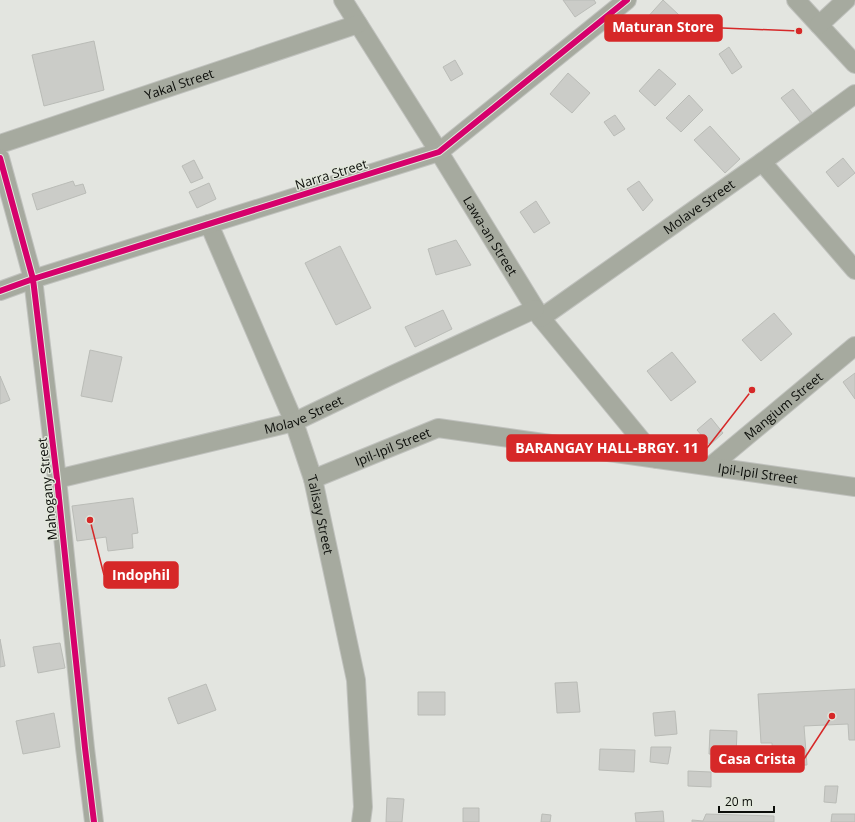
<svg xmlns="http://www.w3.org/2000/svg" width="855" height="822" viewBox="0 0 855 822" font-family="'Open Sans',sans-serif">
  <style>
    .building { fill: #cbccc8; stroke: #babcb7 }
    .lines { fill: none; stroke-linecap: round; stroke-linejoin: round }
    .street-casing { stroke: #c0c2be; stroke-width: 20 }
    .street { stroke: #a6aa9f; stroke-width: 18 }
    .cycleway-casing { stroke: #e3e8dd; stroke-width: 8 }
    .cycleway { stroke: #d6006c; stroke-width: 6 }
    .labels { text-anchor: middle; stroke-width: 3; stroke-linejoin: round; paint-order: stroke }
    .street-label { font-size: 13px; fill: #0b0d09; stroke: #e3e8dd }
    .leader { fill: none; stroke: #d62828; stroke-width: 1.5 }
    .callout-dot { fill: #d62828; stroke: #e3e8dd; stroke-width: 1.5 }
    .callout { fill: #d62828; stroke: #d62828; stroke-width: 1.5 }
    .callout-label { font-size: 14px; text-anchor: middle; font-weight: bold; fill: #fff }
  </style>
  <rect width="100%" height="100%" fill="#e3e5e0"/>
  <path class="building" d="M563,0H594L596,3L575,17Z
    M663,0L679,15L660,35L645,20Z
    M94,41L104,90L44,106L32,55Z
    M729,47L742,67L732,74L719,54Z
    M455,60L463,74L451,81L443,67Z
    M659,69L676,84L655,106L639,91Z
    M568,73L590,93L572,113L550,94Z
    M793,89L813,114L801,123L781,98Z
    M689,95L703,110L681,132L666,118Z
    M615,115L625,129L614,136L604,122Z
    M710,126L740,159L725,173L694,140Z
    M843,158L855,173L838,187L826,172Z
    M194,160L203,178L191,183L182,166Z
    M73,181L75,186L83,184L86,193L37,210L32,194Z
    M639,181L653,200L643,211L627,189Z
    M209,183L216,199L197,208L189,192Z
    M536,201L550,223L534,233L520,212Z
    M456,240L471,265L436,275L428,249Z
    M340,246L371,308L336,325L305,263Z
    M443,310L452,329L415,347L405,327Z
    M774,313L792,334L761,361L742,340Z
    M90,350L122,357L112,402L81,396Z
    M672,352L696,382L671,401L647,371Z
    M855,373V399L843,382Z
    M0,376L10,400L0,404Z
    M711,418L723,433L710,445L697,430Z
    M133,498L138,533L132,534L133,548L108,551L106,537L77,541L72,506Z
    M0,639L5,666L0,667Z
    M60,643L65,668L38,673L33,647Z
    M577,682L580,712L557,713L555,683Z
    M206,684L216,710L178,724L168,698Z
    M855,689V740H849L848,724L804,726L807,765L773,766L772,743H761L758,694Z
    M418,692H445V715H418Z
    M675,711L677,734L655,736L653,713Z
    M54,713L60,747L23,754L16,721Z
    M710,730L737,731L736,756L709,754Z
    M651,747H671L668,764L650,762Z
    M600,749L635,750L634,772L599,770Z
    M688,771L711,772V787L688,786Z
    M825,786H838L836,803L824,802Z
    M387,798L404,799L402,822H386Z
    M463,808H479V822H463Z
    M663,811L664,822H636L635,813Z
    M542,814L551,815L550,822H541Z
    M706,814L774,816V822H692V820L703,821Z
    M832,814H855V822H831Z"/>
  <g class="lines">
    <g class="street-casing">
      <g id="street">
        <path id="s1" d="M343,0L439,152L541,318L657,459"/>
        <path d="M796,0L855,64"/>
        <path d="M819,25L846,0"/>
        <path id="s2" d="M0,144L358,24"/>
        <path d="M0,158L33,279L57,479L85,748L94,822"/>
        <path d="M762,162L855,270"/>
        <path id="s3" d="M209,224L294,422L313,479L356,680L363,807L361,822"/>
        <path d="M0,291L33,279L439,152L627,0"/>
        <path id="s4" d="M541,318L762,162L855,94"/>
        <path id="s5" d="M711,466L855,346"/>
        <path id="s6" d="M57,479L294,422L390,376L535,309"/>
        <path id="s7" d="M313,479L438,428L855,487"/>
      </g>
    </g>
    <use href="#street" class="street"/>
    <g class="cycleway-casing">
      <path id="cycleway" d="M0,158L33,279L57,479L85,748L94,822
        M0,291L33,279L439,152L627,0"/>
    </g>
    <use href="#cycleway" class="cycleway"/>
  </g>
  <g class="labels">
    <g class="street-label">
      <text dy="5" stroke="none"><textPath href="#s2" startOffset="189">Yakal Street</textPath></text>
      <text transform="translate(331 174) rotate(-17)" y="5">Narra Street</text>
      <text dy="5" stroke="none"><textPath href="#s4" startOffset="193">Molave Street</textPath></text>
      <text dy="5" stroke="none"><textPath href="#s1" startOffset="278">Lawa-an Street</textPath></text>
      <text dy="5" stroke="none"><textPath href="#s5" startOffset="94">Mangium Street</textPath></text>
      <text dy="5" stroke="none"><textPath href="#s6" startOffset="255">Molave Street</textPath></text>
      <text dy="5" stroke="none"><textPath href="#s7" startOffset="86">Ipil-Ipil Street</textPath></text>
      <text dy="5" stroke="none"><textPath href="#s7" startOffset="458">Ipil-Ipil Street</textPath></text>
      <text transform="translate(47 489) rotate(-96)" y="5">Mahogany Street</text>
      <text dy="5" stroke="none"><textPath href="#s3" startOffset="312">Talisay Street</textPath></text>
    </g>
  </g>
  <path class="leader" d="M799 31L722 28M752 390L707 448M90 520L104 575M832 716L804 759"/>
  <g class="callout-dot">
    <circle cx="799" cy="31" r="4"/>
    <circle cx="752" cy="390" r="4"/>
    <circle cx="90" cy="520" r="4"/>
    <circle cx="832" cy="716" r="4"/>
  </g>
  <g class="callout">
    <rect x="605" y="15" width="117" height="26" rx="4"/>
    <rect x="507" y="435" width="200" height="26" rx="4"/>
    <rect x="104" y="562" width="74" height="26" rx="4"/>
    <rect x="711" y="746" width="93" height="26" rx="4"/>
  </g>
  <g class="callout-label">
    <text x="663" y="32">Maturan Store</text>
    <text x="607" y="453">BARANGAY HALL-BRGY. 11</text>
    <text x="141" y="580">Indophil</text>
    <text x="757" y="764">Casa Crista</text>
  </g>
  <path d="M719 806v6h55v-6" fill="none" stroke="#0b0d09" stroke-width="2"/>
  <text x="725" y="806" font-size="12" fill="#0b0d09" stroke="#e3e8dd" stroke-width="3" paint-order="stroke">20 m</text>
</svg>
